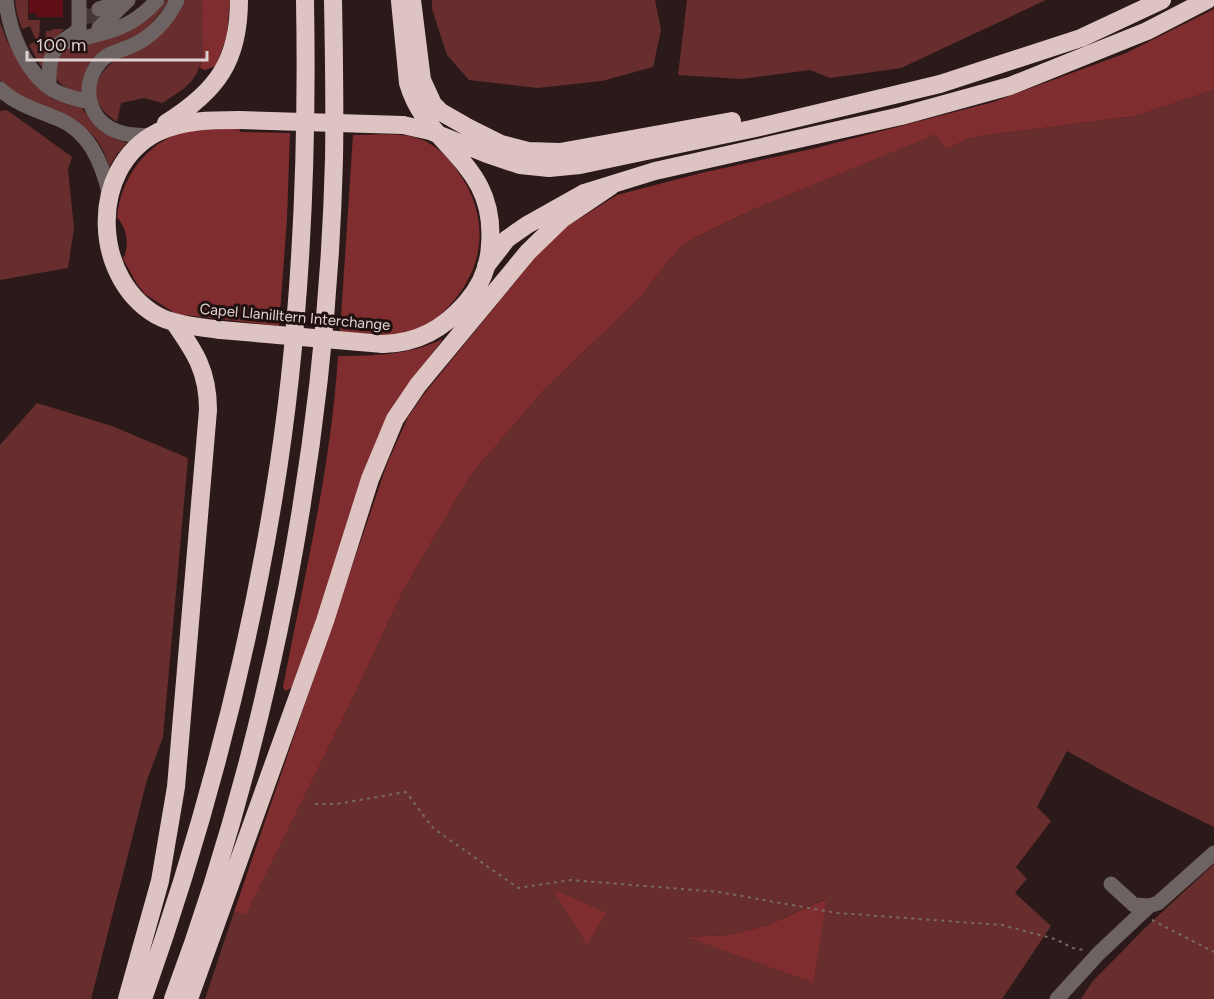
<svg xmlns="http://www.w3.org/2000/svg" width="1214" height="999" viewBox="0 0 1214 999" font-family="Figtree,sans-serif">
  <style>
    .green { fill: #672e2d; fill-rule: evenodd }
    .forest { fill: #7f2d2e }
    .building { fill: #600e15 }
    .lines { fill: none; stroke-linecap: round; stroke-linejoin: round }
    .minor-tunnel { stroke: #463635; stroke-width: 15; stroke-dasharray: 15 8; stroke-linecap: butt }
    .path { stroke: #796a69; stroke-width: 2; stroke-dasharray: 3 4.5; stroke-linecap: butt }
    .minor { stroke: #6d6363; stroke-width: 15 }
    .highway { stroke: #ddc4c2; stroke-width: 18 }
    .highway-bridge { stroke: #ddc4c2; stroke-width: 18 }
    .labels { text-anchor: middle; stroke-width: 6; stroke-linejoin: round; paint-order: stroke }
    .street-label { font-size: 15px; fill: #ded2d1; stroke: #211110 }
  </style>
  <rect width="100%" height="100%" fill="#2b1a19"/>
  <path class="green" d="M15,0H28V20H40L39,41H45L46,31H51L52,29H64L45,53L42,68L29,45L36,41L30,26L22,29L17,14Z
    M166,0H169C148,34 113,57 83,82L81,94C54,84 47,76 65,49L160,7Z
    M185,0H202C202,25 209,58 193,79C186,89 172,96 163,103L144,98L121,103L117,122C55,80 143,44 173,20C178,15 181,6 185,0Z
    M432,0H655L661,30L653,67L602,81L537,88L469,80L447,55L432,9Z
    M687,0H1046L901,68L830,78L810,70L741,79L678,75Z
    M0,22L7,41L34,83L52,99L80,106L102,131L115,139L127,143L117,154L109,167C96,108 33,118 0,80Z
    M1214,90V827L1132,787L1067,751L1037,807L1051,821L1016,867L1027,879L1015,893L1051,926L1002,999H205L234,912L246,913L355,694L403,591L470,476L544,390L639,299L666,264L680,248L695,238L750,211L936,133L948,149L965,140L980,136L1136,116ZM825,899L814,983L689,937L728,935L765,926Z
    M7,110L72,157L68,169L74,228L68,268L0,280V111Z
    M37,403L112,426L188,458L163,737L147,780L91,999H0V445Z
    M1214,864V999H1081L1092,982L1146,927Z"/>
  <path class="forest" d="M202,0H230L227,36L216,66L205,70L200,68L203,51Z
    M1214,9V90L1136,116L980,136L965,140L948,149L939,141L936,134L750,211L695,238L680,248L666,264L639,299L544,390L470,476L403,591L355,694L246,914L234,912L387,464L408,417L424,394L544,246L566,227L617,195L701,173L816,148L993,102L1126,53Z
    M239,127L240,132L290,133L287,219L279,326L176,314L145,294L137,284L123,259C130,245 127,229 117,217C121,178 145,144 183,132C200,127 221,128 239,127Z
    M353,135C375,135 405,131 425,141C440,148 452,162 461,176C487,215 486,261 456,298C444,313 430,325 413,332C395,339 360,332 340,332Z
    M443,339L399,398L298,677L291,688L285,691L283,687C304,577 331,468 338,356C375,356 409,355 443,339Z
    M553,889L606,913L587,945Z
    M826,899L814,983L687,937L728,935L765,926Z"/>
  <path class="building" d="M29,0H63V17H36V13H29Z"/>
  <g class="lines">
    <path class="minor-tunnel" d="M85,16H99"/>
    <path class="path" d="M315,804H336L406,792L433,828L518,888L571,880L719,892L837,913L1002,925L1055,939L1073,948L1084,950
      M1152,920L1214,952"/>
    <path class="minor" d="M6,0C9,31 25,72 53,90C63,96 77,99 89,102
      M99,9L124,1
      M99,28L128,0
      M60,43C99,34 130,32 157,0
      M49,86C49,71 48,56 60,44C66,38 73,35 79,29V0
      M0,89C16,104 34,109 53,117C89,129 102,162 110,196
      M151,136C141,135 129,136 119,132C89,122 79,87 100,62C106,54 119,51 129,47C150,39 168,20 177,0
      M1111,884L1134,905L1149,906L1158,903L1214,853
      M1057,999L1099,953L1149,906"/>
    <path class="highway" d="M412,0L422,80L433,104L441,112L469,128L501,144L528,151L560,152L732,121
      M166,123C217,91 239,61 239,0
      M403,125L430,131L487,154L520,165L549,168L580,165L751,129L940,84L1081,38L1162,0
      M486,266L507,239L527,225L584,193L655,171L901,116L1010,86L1147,31L1207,0
      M221,330C201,327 181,326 162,318C92,284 86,168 158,132C184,120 212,120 239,120
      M383,344C418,343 443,329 466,303C480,287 489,266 490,245C497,161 427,149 408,83L400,1
      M127,999L160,881L176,787L208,410C208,371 195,352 174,322
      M143,999C201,835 246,667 274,495C301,331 308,165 305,0
      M173,999C271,737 327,438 334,159C335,106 334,53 333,0
      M189,999L325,621L370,479L395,419L418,385L528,252L562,219L611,186"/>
    <path class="highway-bridge" d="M239,120L403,125
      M221,330L383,344"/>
  </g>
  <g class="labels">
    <g class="street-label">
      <text transform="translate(295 317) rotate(5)" y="5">Capel Llanilltern Interchange</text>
    </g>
  </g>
  <path d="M27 51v9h180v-9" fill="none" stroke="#ded2d1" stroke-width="3"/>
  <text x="36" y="51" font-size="18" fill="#ded2d1" stroke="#211110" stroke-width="4.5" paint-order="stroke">100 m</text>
</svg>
